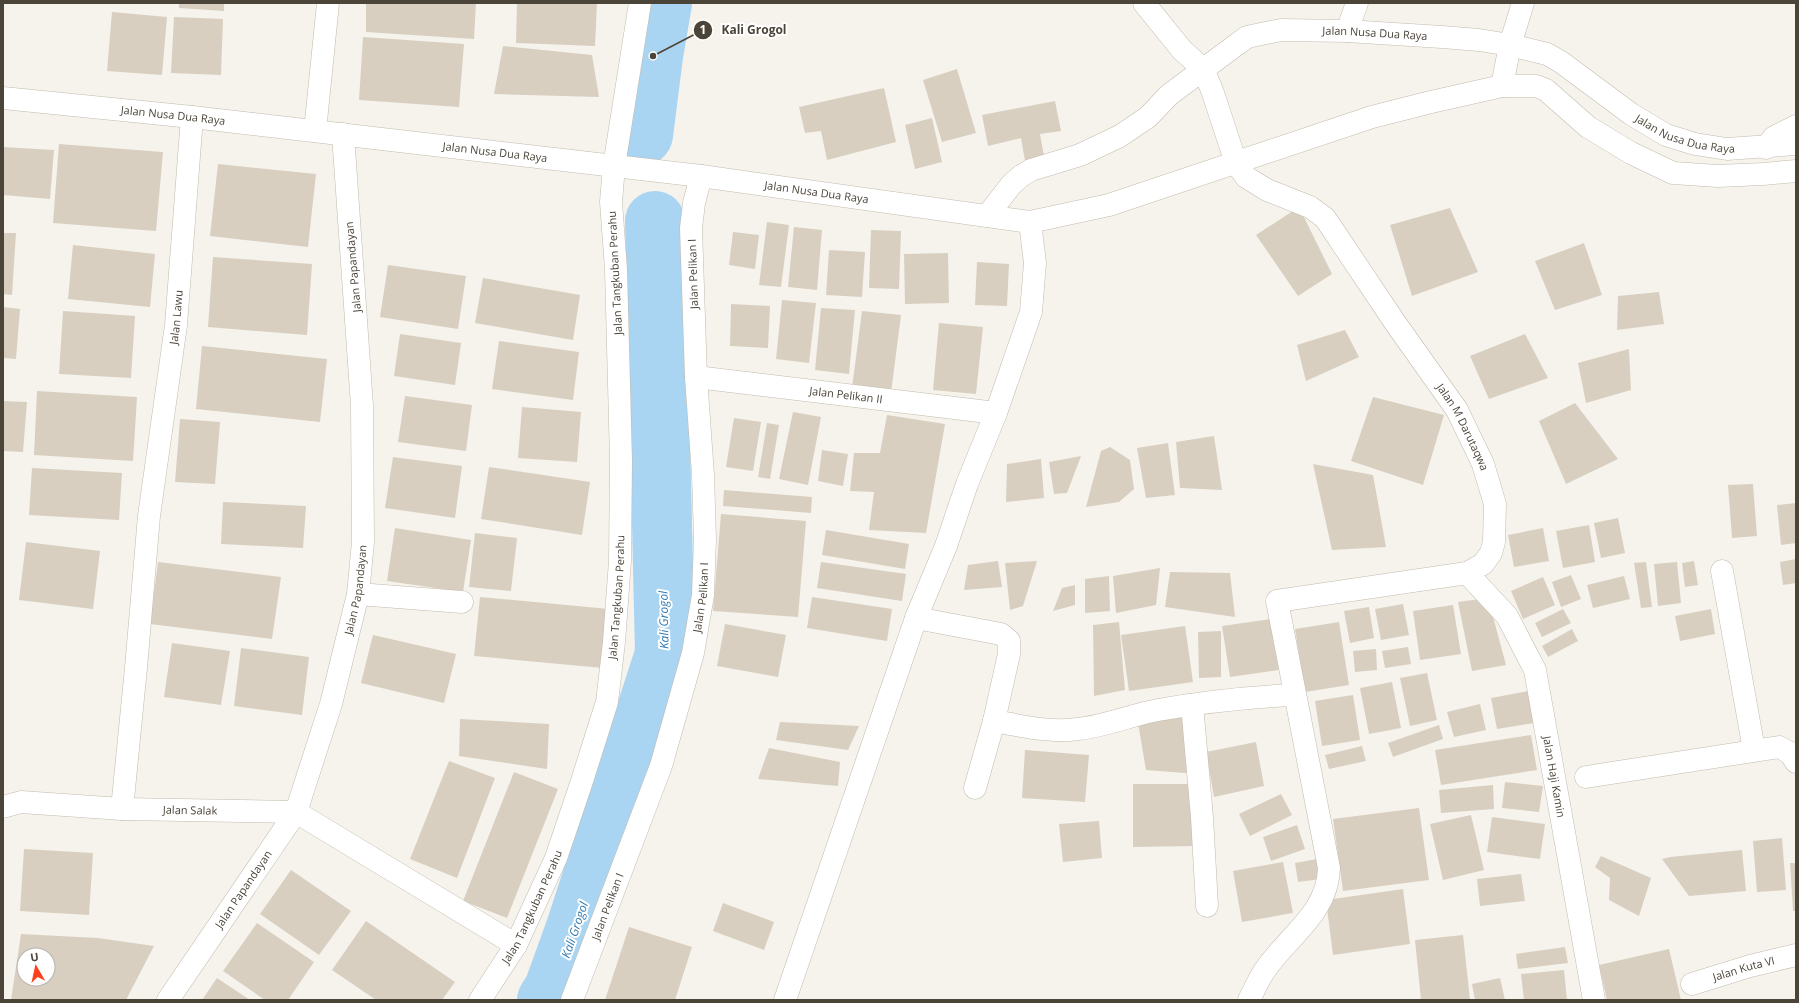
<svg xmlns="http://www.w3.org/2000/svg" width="1799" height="1003" viewBox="0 0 1799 1003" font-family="'Open Sans',sans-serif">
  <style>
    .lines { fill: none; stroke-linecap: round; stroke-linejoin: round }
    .river { stroke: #a9d4f2; stroke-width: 60 }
    .building { fill: #d8cfc1; fill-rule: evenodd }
    .minor-casing { stroke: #c2bbae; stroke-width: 23 }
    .minor { stroke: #fff; stroke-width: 22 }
    .labels { text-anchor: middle; stroke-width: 4; stroke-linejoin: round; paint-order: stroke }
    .street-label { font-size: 11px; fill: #4b4439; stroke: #fff }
    .water-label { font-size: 12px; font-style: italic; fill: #2e7ab2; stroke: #fff }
    .leader { fill: none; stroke: #4b4439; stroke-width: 1.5 }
    .callout-dot { fill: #4b4439; stroke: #fff; stroke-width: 1.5 }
    .mark-label { font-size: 12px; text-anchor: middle; font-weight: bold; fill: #fff }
    .callout-label { font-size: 12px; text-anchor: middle; font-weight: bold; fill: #4b4439; stroke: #fff; stroke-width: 4; stroke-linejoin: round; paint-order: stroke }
  </style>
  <rect width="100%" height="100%" fill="#f6f3ec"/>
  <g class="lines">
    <path class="river" d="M643,135L653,56L662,3
      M547,1000L554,989L576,928L665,654L655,221"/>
  </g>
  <path class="building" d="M179,3H224V11L179,8Z
    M366,3H476L474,39L366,32Z
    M517,3H597L595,46L516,43Z
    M112,12L167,17L162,75L107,71Z
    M174,17L223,19L221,75L171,73Z
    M363,37L464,44L459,107L359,100Z
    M503,46L592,55L599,97L494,94Z
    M957,69L976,133L942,142L923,80Z
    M884,88L896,142L827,160L821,131L805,133L799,107Z
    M1055,101L1061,131L1040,134L1044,156L1025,161L1021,138L988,146L982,115Z
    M932,118L942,162L915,169L905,125Z
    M59,144L163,152L156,231L53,223Z
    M3,147L54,150L50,199L3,195Z
    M218,164L316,174L308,247L210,236Z
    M1299,207L1332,274L1298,296L1256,235Z
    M1450,208L1478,272L1412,296L1390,225Z
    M767,222L789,225L781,287L759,285Z
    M794,227L822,230L817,290L788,287Z
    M871,230L901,231L899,289L869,288Z
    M733,232L759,235L755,269L729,265Z
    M3,233H16L12,295L3,294Z
    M1584,243L1602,295L1555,310L1535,261Z
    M73,245L155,254L150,307L68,299Z
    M829,250L865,252L862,297L826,295Z
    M948,253L949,303L905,304L904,254Z
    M213,257L312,264L307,335L208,327Z
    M977,262L1009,264L1007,306L975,305Z
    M388,265L466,276L458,329L380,317Z
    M483,278L580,295L573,340L475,323Z
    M1659,292L1664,324L1617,330L1618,296Z
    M782,300L816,303L809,363L776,359Z
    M731,304L770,306L768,348L730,346Z
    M3,307L20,309L16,359L3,358Z
    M821,308L855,310L849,374L815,370Z
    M63,311L135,316L131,378L59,374Z
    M862,311L901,315L891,393L852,388Z
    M939,323L983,327L976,394L933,390Z
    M1345,330L1359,357L1306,381L1297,345Z
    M400,334L461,343L455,385L394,376Z
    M1525,334L1548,378L1489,399L1470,356Z
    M499,341L579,352L573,400L492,389Z
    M202,346L327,359L320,422L196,409Z
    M1629,349L1631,390L1586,403L1578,363Z
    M37,391L137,397L133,461L34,455Z
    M405,396L472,405L466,451L398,442Z
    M1373,397L1444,415L1423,485L1351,461Z
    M3,401L27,402L23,452L3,451Z
    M1575,403L1618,459L1566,484L1539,421Z
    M522,407L581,412L577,462L518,458Z
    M793,412L821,417L808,485L779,479Z
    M887,415L945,424L926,533L869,530L874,492L850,491L854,453H880Z
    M734,418L761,422L753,471L726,467Z
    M180,419L220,422L215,484L175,482Z
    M767,423L779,425L770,479L758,477Z
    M1214,436L1222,490L1180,488L1176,442Z
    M1168,443L1175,495L1146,498L1137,448Z
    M1110,447L1130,460L1134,489L1119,502L1086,507L1101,451Z
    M822,450L848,454L843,486L818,481Z
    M1081,456L1067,493L1054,494L1049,462Z
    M393,457L462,466L455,518L385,508Z
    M1041,459L1044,498L1006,502L1007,464Z
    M1313,464L1373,475L1386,547L1332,550Z
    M489,467L590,482L582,535L481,519Z
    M32,468L122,473L119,520L29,515Z
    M1753,484L1757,536L1732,538L1728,485Z
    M724,490L812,497L811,513L723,506Z
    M223,502L306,506L303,548L221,544Z
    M1796,503V543L1781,545L1777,505Z
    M721,514L806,521L798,617L713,611Z
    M1618,518L1625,553L1601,558L1594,523Z
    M1589,525L1595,562L1563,568L1556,531Z
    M395,528L471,540L463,592L387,581Z
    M1543,528L1549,561L1514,567L1508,535Z
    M826,530L909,544L905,569L822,555Z
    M475,533L517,538L511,591L469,587Z
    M26,542L100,551L93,609L19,600Z
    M1796,559V583L1783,585L1780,562Z
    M998,561L1002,587L964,590L968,565Z
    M1037,561L1023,606L1010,610L1005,563Z
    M1694,561L1698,585L1685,587L1682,563Z
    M158,562L281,577L272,639L150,624Z
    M821,562L906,574L902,601L817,588Z
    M1646,562L1652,607L1641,608L1634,563Z
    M1677,562L1681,603L1658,606L1654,564Z
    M1160,568L1156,605L1116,613L1113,576Z
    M1170,572L1230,573L1235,617L1165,607Z
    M1571,575L1581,599L1561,607L1552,582Z
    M1109,576L1110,611L1085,613V579Z
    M1624,576L1630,599L1593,608L1587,585Z
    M1543,577L1555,605L1523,619L1511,591Z
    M1075,585V605L1053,611L1062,588Z
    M480,597L609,609L603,668L474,656Z
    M812,597L892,609L887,641L807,628Z
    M1488,598L1506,665L1472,671L1458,602Z
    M1403,604L1409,635L1381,640L1375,609Z
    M1453,605L1461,654L1420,660L1413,611Z
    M1369,607L1374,638L1350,643L1344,611Z
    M1563,609L1571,623L1542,637L1535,623Z
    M1711,609L1715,634L1680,641L1675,616Z
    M1271,619L1279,670L1230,677L1222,626Z
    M1119,622L1125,690L1094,696L1093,625Z
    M1339,622L1349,685L1305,692L1295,629Z
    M725,624L786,635L778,677L717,666Z
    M1185,626L1193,682L1129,691L1121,635Z
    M1572,629L1578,641L1548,657L1542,646Z
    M1221,631V677L1199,678L1198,632Z
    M373,635L456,654L444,703L361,683Z
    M172,643L230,651L221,705L164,697Z
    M1408,647L1411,664L1385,668L1382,651Z
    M241,648L309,657L302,715L234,706Z
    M1376,649L1377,670L1355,672L1353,651Z
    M1427,673L1437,720L1410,726L1400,678Z
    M1392,682L1401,728L1369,734L1360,688Z
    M1528,691L1534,723L1497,729L1491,698Z
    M1353,695L1360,740L1322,746L1315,701Z
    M1480,704L1486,730L1454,737L1447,712Z
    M1186,715L1197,774L1146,770L1138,723Z
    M460,719L549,724L547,769L459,756Z
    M780,722L859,726L848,750L776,740Z
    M1439,725L1443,739L1393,757L1388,743Z
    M1531,735L1537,770L1441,785L1435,750Z
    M1256,742L1264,786L1214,797L1206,752Z
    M1362,746L1366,761L1329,769L1325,755Z
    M769,748L840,762L838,786L758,779Z
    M1025,750L1089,755L1085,802L1022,798Z
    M449,761L495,778L457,878L410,859Z
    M514,772L558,789L507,918L463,901Z
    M1505,782L1543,786L1539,812L1502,808Z
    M1133,784H1195V846L1133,847Z
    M1493,785L1494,809L1441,813L1439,790Z
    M1281,794L1292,815L1250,836L1239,814Z
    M1419,808L1429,880L1343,891L1333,819Z
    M1471,815L1484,870L1443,880L1430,824Z
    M1492,817L1545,824L1540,859L1487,852Z
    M1099,821L1102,858L1063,862L1059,824Z
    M1297,825L1305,849L1271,861L1263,837Z
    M1782,838L1786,890L1757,892L1753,841Z
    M24,849L93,853L89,915L20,911Z
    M1742,850L1746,891L1689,896L1662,859L1670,857Z
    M1601,856L1651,878L1639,916L1609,900L1610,878L1595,867Z
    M1317,859L1321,879L1298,882L1295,863Z
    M1283,862L1293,913L1242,922L1233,871Z
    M1790,863H1796V911H1793Z
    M291,870L351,911L319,955L260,914Z
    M1521,874L1525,901L1480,906L1477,879Z
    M1403,889L1410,944L1333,955L1326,900Z
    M723,903L774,922L764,950L713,931Z
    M366,921L455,982L442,1000H376L332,970Z
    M257,923L314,962L288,1000H265L223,971Z
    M629,927L692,947L675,1000H605Z
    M21,934L98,938L154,946L126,1000H11ZM24,955H48V979H24Z
    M1463,935L1470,1000H1421L1415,940Z
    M1565,947L1568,963L1518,969L1516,954Z
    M1669,949L1681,1000H1607L1599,965Z
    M1564,970L1567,1000H1524L1521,974Z
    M217,978L250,1000H202Z
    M1500,978L1505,1000H1475L1472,984Z"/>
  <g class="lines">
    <g class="minor-casing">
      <g id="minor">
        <path id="s1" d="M1144,3L1182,50L1203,69L1212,90L1236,163L1246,177L1267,190L1310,207L1325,218L1396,324L1457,410L1483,464L1495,504L1494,542L1491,553L1483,564L1467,573L1277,601L1329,868C1328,913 1288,936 1265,970C1259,979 1254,990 1249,1000"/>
        <path d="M1347,31L1357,3"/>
        <path d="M1502,86L1510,45L1523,3"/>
        <path id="s2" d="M3,98L192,117L701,176L1030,222L1109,205L1372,117L1431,102L1502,86H1536L1546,90L1588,127L1631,153L1673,173L1718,176L1763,174L1796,171"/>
        <path d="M315,131L328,3"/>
        <path d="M1766,148L1774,137L1796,126"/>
        <path id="s3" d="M987,216L1011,185L1021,176L1031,170L1080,155L1120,136L1148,117L1169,95L1236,45L1247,37L1281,30L1347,31L1442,37L1479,40L1510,45L1547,54L1561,62L1631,114L1666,135L1695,144L1727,149L1796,144"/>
        <path id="s4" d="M696,377L996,413"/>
        <path d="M1722,571L1754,750"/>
        <path id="s5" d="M1467,573L1507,616L1535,670L1594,1000"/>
        <path d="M358,594L462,602"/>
        <path d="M916,618L1001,634L1009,641V654L994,721L975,788"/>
        <path d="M1192,705L1202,817L1207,906"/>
        <path d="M994,721C1022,726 1050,733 1078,729C1106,726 1131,715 1158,710C1203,702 1249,697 1294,695"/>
        <path d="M1586,777L1779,747L1790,753L1796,762"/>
        <path id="s6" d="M3,807L21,802L122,809L296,812L516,945"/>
        <path id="s7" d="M122,809L136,668L149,516L176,325L192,117"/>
        <path id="s8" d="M1692,984L1750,966L1796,955"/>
        <path id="s9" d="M168,1000L296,812L331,704L358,594L363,542L362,406L343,134"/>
        <path id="s10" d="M480,1000L516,945L556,858L581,784L607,702L614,642L620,561L621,461L616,269L611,202L614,166L640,3"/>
        <path id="s11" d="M572,1000L661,766L693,653L703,595L705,539L703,475L696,377L691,228L694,203L701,176"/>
        <path d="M785,1000L916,618L946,546L967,484L996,413L1031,312L1035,263L1030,222"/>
      </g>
    </g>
    <use href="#minor" class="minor"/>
  </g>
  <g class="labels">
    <g class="street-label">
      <text dy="4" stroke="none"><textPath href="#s3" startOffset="450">Jalan Nusa Dua Raya</textPath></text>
      <text dy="4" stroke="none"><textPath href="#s2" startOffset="171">Jalan Nusa Dua Raya</textPath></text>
      <text dy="4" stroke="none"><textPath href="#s3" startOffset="786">Jalan Nusa Dua Raya</textPath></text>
      <text dy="4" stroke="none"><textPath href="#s2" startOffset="495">Jalan Nusa Dua Raya</textPath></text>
      <text dy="4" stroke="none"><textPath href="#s2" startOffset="819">Jalan Nusa Dua Raya</textPath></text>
      <text transform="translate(353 267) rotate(-95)" y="4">Jalan Papandayan</text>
      <text transform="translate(615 273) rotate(-93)" y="4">Jalan Tangkuban Perahu</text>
      <text transform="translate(693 274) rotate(-92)" y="4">Jalan Pelikan I</text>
      <text dy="4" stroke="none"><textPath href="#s7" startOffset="495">Jalan Lawu</textPath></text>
      <text dy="4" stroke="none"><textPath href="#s4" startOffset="151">Jalan Pelikan II</textPath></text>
      <text dy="4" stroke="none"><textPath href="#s1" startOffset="546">Jalan M Darutaqwa</textPath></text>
      <text dy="4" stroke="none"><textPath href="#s9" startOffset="458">Jalan Papandayan</textPath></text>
      <text dy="4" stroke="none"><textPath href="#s10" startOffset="431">Jalan Tangkuban Perahu</textPath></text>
      <text dy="4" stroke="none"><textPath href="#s11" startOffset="424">Jalan Pelikan I</textPath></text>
      <text dy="4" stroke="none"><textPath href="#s5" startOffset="228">Jalan Haji Kamin</textPath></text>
      <text dy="4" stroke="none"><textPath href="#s6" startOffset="188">Jalan Salak</textPath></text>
      <text dy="4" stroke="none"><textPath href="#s9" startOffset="134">Jalan Papandayan</textPath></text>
      <text dy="4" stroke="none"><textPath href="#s10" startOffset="107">Jalan Tangkuban Perahu</textPath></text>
      <text dy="4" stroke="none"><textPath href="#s11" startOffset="100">Jalan Pelikan I</textPath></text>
      <text dy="4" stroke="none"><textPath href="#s8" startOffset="54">Jalan Kuta VI</textPath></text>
    </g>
    <g class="water-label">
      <text transform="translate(664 620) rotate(-91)" y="4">Kali Grogol</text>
      <text transform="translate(575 930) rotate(-71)" y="4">Kali Grogol</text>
    </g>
  </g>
  <path class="leader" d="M653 56L703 30"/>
  <g class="callout-dot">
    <circle cx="653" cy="56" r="4"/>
    <circle cx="703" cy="30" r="10"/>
  </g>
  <g class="mark-label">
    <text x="703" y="34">1</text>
  </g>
  <g class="callout-label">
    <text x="754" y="34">Kali Grogol</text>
  </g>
  <rect width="1799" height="1003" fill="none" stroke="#4b4439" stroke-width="8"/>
  <g transform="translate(36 967) rotate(351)"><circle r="19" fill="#ffffff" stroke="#b7b4b0"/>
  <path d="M0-3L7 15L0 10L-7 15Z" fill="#fc3f1d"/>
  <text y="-6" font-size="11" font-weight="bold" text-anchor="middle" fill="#4b4439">U</text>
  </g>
</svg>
